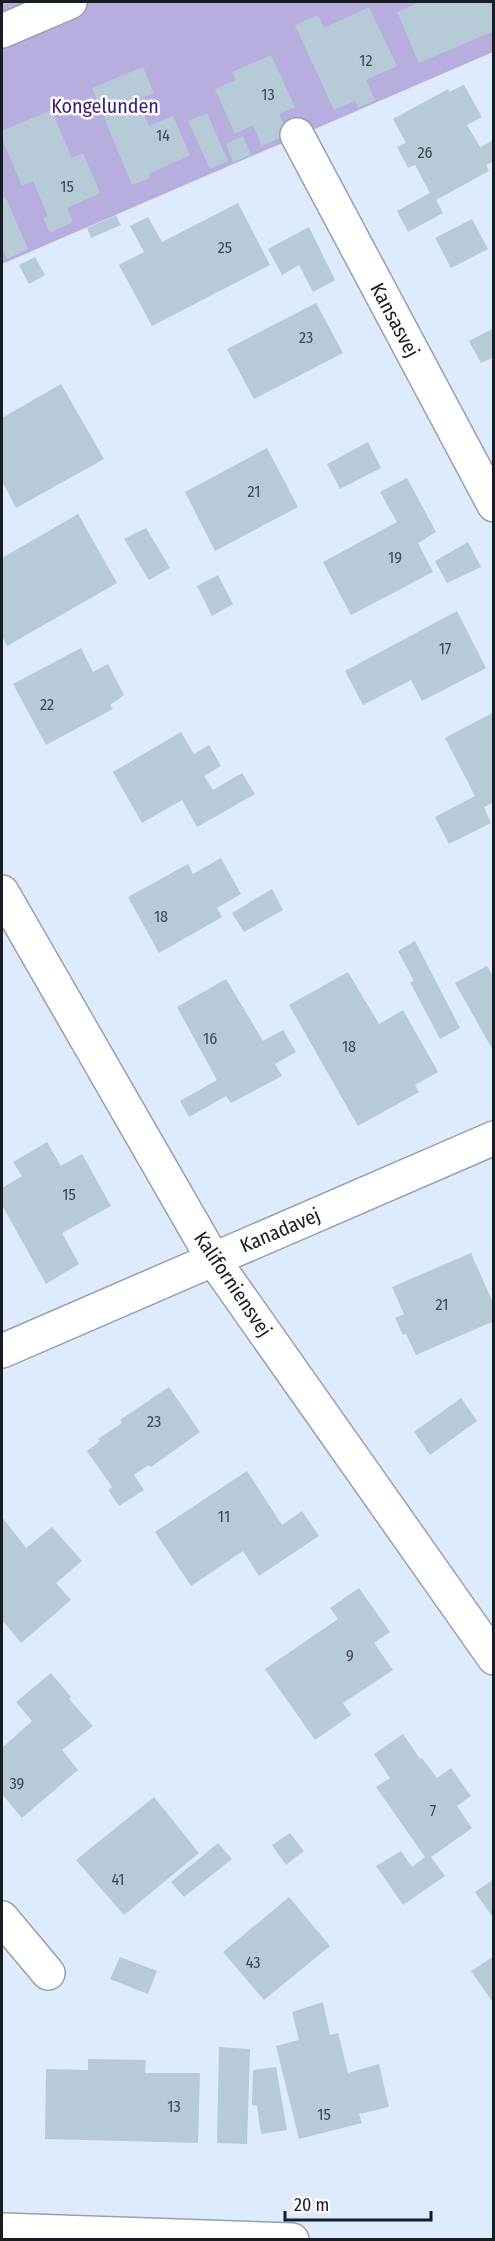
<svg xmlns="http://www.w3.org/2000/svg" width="495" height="2241" viewBox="0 0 495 2241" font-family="'Fira Sans Condensed',sans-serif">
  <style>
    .green { fill: #b7aedf }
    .building { fill: #b6cad7 }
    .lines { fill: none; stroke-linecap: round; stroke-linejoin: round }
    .minor-casing { stroke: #94a1b2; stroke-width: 36 }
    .minor { stroke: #fff; stroke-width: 33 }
    .labels { text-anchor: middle; stroke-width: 5; stroke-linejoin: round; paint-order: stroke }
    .number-label { font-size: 16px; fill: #404850 }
    .park-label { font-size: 20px; fill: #3c1d76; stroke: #fff }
    .street-label { font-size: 20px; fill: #181d23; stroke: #fff }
  </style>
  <rect width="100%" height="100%" fill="#ddebfd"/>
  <path class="green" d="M2,2H493V52L2,264Z"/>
  <path class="building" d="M415,2H494V31L419,63L397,12L416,4Z
    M369,7L397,66L366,80L375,100L358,108L355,101L334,110L295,25L318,15L324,28Z
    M271,55L295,107L279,114L288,134L262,146L253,125L235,134L215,89L236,80L232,72Z
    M143,67L154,93L138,100L149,126L173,116L190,155L149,174L150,178L132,185L92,88Z
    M464,85L482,117L467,125L480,147L494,140V161L486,165L489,171L436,200L443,213L408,232L397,211L430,193L415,165L408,168L397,147L406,143L393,119L448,89L449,92Z
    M51,110L72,158L83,153L100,193L67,208L73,222L50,233L43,218L48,216L33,181L22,186L2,138V131Z
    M207,113L228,161L210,169L188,121Z
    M243,136L251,155L233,162L226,144Z
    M5,196L28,249L7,259L2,247V198Z
    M238,203L270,265L152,326L119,265L144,252L130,226L148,217L162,242Z
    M116,215L121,225L91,238L87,228Z
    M472,219L488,249L451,268L435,238Z
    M309,227L335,280L313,292L299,265L282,275L268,249Z
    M35,257L45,275L29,284L19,265Z
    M316,303L343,353L254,399L227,349Z
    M494,328V357L481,363L469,341Z
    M61,384L104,459L16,508L2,481V418Z
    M368,442L381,468L340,489L327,464Z
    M267,448L298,507L215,551L185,492Z
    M407,478L436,532L418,543L433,572L351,615L323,562L397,522L380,492Z
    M78,514L117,583L7,646L2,636V558Z
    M146,528L170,568L149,580L124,539Z
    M468,542L481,567L447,583L435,561Z
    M218,575L233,604L212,616L197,586Z
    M457,611L486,668L422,701L411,680L363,705L345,671Z
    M81,648L93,672L108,664L124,695L110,705L113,709L46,745L13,684Z
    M494,712V802L484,807L491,823L449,844L435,817L475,796L445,738Z
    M181,732L194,754L209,745L221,766L204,776L213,790L242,773L255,794L197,827L182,800L142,823L113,772Z
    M221,858L241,894L217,908L222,917L159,953L128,897L188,864L193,874Z
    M272,889L283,910L244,932L232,913Z
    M415,941L460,1028L440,1039L410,982L414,981L398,951Z
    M487,966L494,978V1052L455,983Z
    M348,972L379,1024L403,1010L438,1072L415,1085L419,1092L358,1126L289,1005Z
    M226,979L263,1041L283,1030L296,1052L275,1064L282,1076L231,1103L226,1096L189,1117L180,1101L217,1080L177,1007Z
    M47,1142L61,1166L82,1154L111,1206L62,1233L79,1264L46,1284L2,1205V1188L22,1176L13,1162Z
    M471,1253L494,1305V1321L416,1355L406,1334L403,1335L395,1318L404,1314L392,1287Z
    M169,1387L200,1432L151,1467L148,1465L134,1475L144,1490L119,1506L108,1490L112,1487L87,1451L100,1441L98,1439L122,1423L120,1420Z
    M461,1398L477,1421L430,1455L414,1432Z
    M247,1471L282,1525L302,1511L319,1536L259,1576L243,1551L191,1586L155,1532Z
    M2,1517L26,1548L52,1527L82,1561L56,1583L71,1600L21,1643L2,1620Z
    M359,1588L390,1632L374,1643L393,1670L343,1703L351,1715L315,1740L265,1669L338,1619L330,1608Z
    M51,1673L71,1697L69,1699L93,1726L62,1750L78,1770L22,1818L2,1794V1748L32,1721L16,1702Z
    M403,1734L420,1759L422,1758L437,1778L451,1768L471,1796L457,1806L472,1828L431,1857L445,1876L403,1905L376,1866L401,1851L412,1867L425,1857L376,1787L390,1778L374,1754Z
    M154,1797L199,1853L124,1915L76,1860Z
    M290,1833L304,1851L286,1865L272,1845Z
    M218,1843L232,1859L184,1897L171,1882Z
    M494,1879V1919L475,1892Z
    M289,1897L330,1946L264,2000L223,1952Z
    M494,1956V2004L471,1971Z
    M120,1957L157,1971L148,1994L110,1979Z
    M323,2002L330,2035L338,2033L348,2073L379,2064L389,2107L359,2114L362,2123L299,2139L276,2046L299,2040L292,2012Z
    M219,2047L250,2049L247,2144L217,2143Z
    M88,2059L146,2060L145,2073H200L198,2143L45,2139L46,2069L88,2070Z
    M276,2067L287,2130L261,2134L257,2106L252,2105L253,2070Z"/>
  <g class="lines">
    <g class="minor-casing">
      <path id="minor" d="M2,31L70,2
        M297,135L494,505
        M2,892L213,1259L494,1658
        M2,1351L494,1138
        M2,1918L48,1973
        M2,2230L292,2240"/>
    </g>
    <use href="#minor" class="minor"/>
  </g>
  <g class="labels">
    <g class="number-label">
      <text x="366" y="66">12</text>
      <text x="268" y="100">13</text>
      <text x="163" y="141">14</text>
      <text x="425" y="158">26</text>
      <text x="67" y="192">15</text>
      <text x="225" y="253">25</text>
      <text x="306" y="343">23</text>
      <text x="254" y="497">21</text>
      <text x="395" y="563">19</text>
      <text x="445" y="654">17</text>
      <text x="47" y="710">22</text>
      <text x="161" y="922">18</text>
      <text x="210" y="1044">16</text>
      <text x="349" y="1052">18</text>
      <text x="69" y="1200">15</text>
      <text x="442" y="1310">21</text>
      <text x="154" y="1427">23</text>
      <text x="224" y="1522">11</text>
      <text x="350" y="1661">9</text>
      <text x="17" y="1789">39</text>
      <text x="433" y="1816">7</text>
      <text x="118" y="1885">41</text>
      <text x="253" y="1968">43</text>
      <text x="174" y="2112">13</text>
      <text x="324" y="2120">15</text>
    </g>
    <g class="park-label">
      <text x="105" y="113">Kongelunden</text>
    </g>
    <g class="street-label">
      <text transform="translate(395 320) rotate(62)" y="7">Kansasvej</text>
      <text transform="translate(280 1230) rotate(-23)" y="7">Kanadavej</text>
      <text transform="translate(233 1284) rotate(56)" y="7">Kaliforniensvej</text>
    </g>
  </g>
  <rect width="495" height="2241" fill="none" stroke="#181d23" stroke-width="6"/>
  <path d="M285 2211v9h146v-9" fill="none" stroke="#181d23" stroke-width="3"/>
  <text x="294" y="2211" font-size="18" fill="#181d23" stroke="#ffffff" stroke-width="4.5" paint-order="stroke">20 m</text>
</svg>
